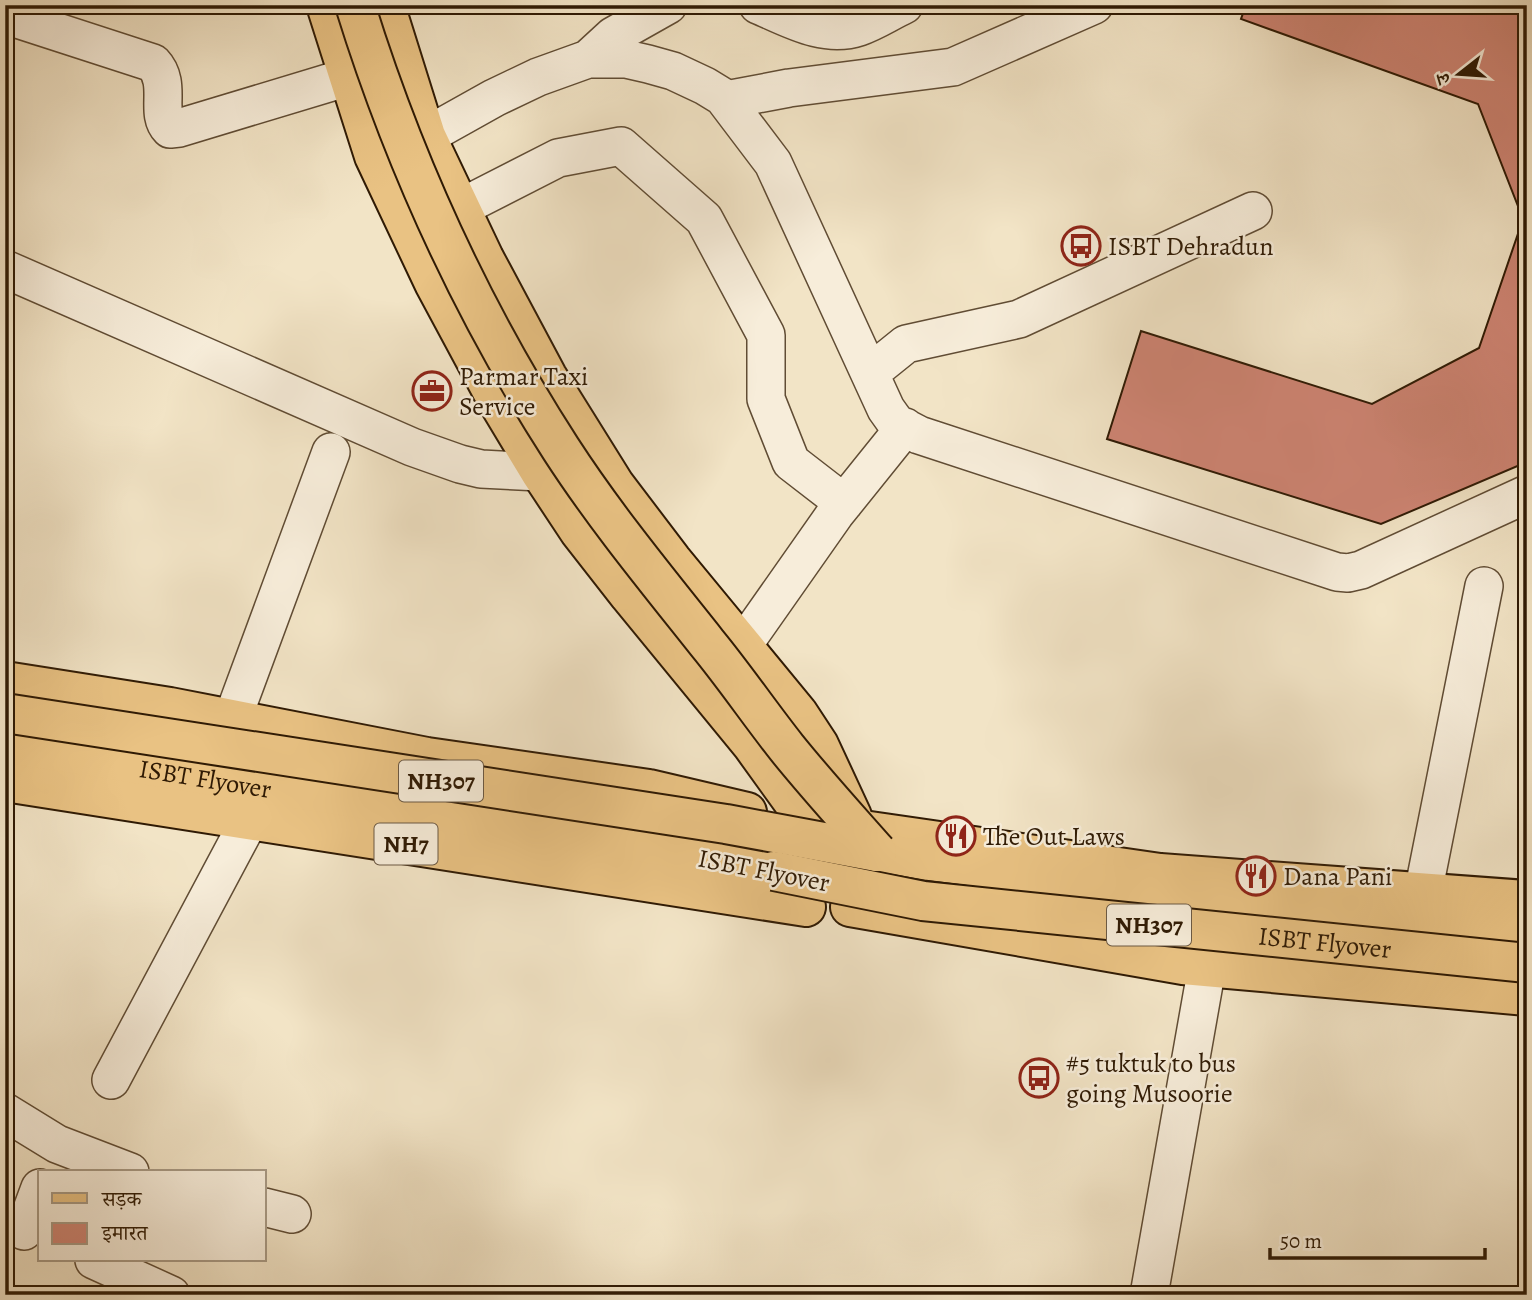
<svg xmlns="http://www.w3.org/2000/svg" width="1532" height="1300" viewBox="0 0 1532 1300" font-family="Alegreya,'Noto Serif Devanagari',serif">
  <style>
    .building { fill: #ce8473; stroke: #2f1a04; stroke-width: 2 }
    .lines { fill: none; stroke-linecap: round; stroke-linejoin: round }
    .minor-casing { stroke: #604c34; stroke-width: 40 }
    .major-casing { stroke: #2f1a04; stroke-width: 42 }
    .highway-casing { stroke: #2f1a04; stroke-width: 42 }
    .minor { stroke: #f7edda; stroke-width: 37 }
    .major { stroke: #e9c283; stroke-width: 38 }
    .highway { stroke: #e9c283; stroke-width: 38 }
    .highway-bridge-casing { stroke: #2f1a04; stroke-width: 42; stroke-linecap: butt }
    .highway-bridge { stroke: #e9c283; stroke-width: 38 }
    .labels { text-anchor: middle; stroke-width: 5; stroke-linejoin: round; paint-order: stroke }
    .shield { fill: #f7edda; stroke: #6b5944; stroke-width: 2 }
    .shield-label { font-size: 24px; font-weight: bold; fill: #2f1a04 }
    .poi-label { font-size: 26px; fill: #2f1a04; stroke: #f7edda; text-anchor: start }
    .street-label { font-size: 26px; fill: #2f1a04; stroke: #f7edda }
  </style>
  <rect width="100%" height="100%" fill="#f2e4c6"/>
  <filter id="stains"><feTurbulence type="fractalNoise" baseFrequency=".00286" numOctaves="4"/><feColorMatrix values="0 0 0 0 .2 0 0 0 0 .09 0 0 0 0 .02 0 0 0 .5 -.17"/></filter>
  <radialGradient id="worn" r=".72"><stop offset=".6" stop-color="#630" stop-opacity="0"/><stop offset="1" stop-color="#630" stop-opacity=".3"/></radialGradient>
  <path class="building" d="M1246,5H1496L1527,16V462L1381,524L1107,439L1141,331L1372,404L1479,348L1523,219L1478,104L1241,19Z"/>
  <g class="lines">
    <g class="minor-casing">
      <path id="minor" d="M758,5C789,18 824,39 859,27C874,22 889,12 904,5
        M5,15L153,63C173,84 154,113 170,129L179,128L348,77
        M588,59L613,36L668,5
        M726,100L789,88L953,67L1094,5
        M398,147L426,136L494,98L538,77L588,59H626L648,64L673,71L705,86L723,97L773,163L886,409L896,423L919,435L1337,572L1348,573L1361,570L1527,494
        M460,208L558,158L621,146L704,219L766,335V399L791,462L844,503
        M5,269L412,447L460,464L481,469L540,472
        M870,373L906,344L1019,319L1253,211
        M743,645L835,514L905,427
        M232,720L331,452
        M1423,893L1484,586
        M111,1080L250,819
        M5,1112L57,1144L130,1172
        M264,1207L292,1214
        M24,1231L40,1188
        M94,1260L171,1295
        M1149,1295L1207,967"/>
    </g>
    <g class="major-casing">
      <path id="major" d="M863,830L1160,873L1527,900
        M850,907L1183,965L1527,996"/>
    </g>
    <g class="highway-casing">
      <g id="highway">
        <path d="M326,5L374,156L434,283L499,404L540,472L579,531L629,595L752,745L806,820"/>
        <path d="M385,5L426,136L484,258L547,376L615,485L672,560L798,713L819,745L852,816"/>
        <path d="M5,681L170,707L427,757L649,789L747,812"/>
        <path id="s1" d="M5,746L774,871"/>
        <path d="M5,782L806,907"/>
        <path d="M877,852L929,861L1297,908L1527,930"/>
      </g>
    </g>
    <use href="#minor" class="minor"/>
    <use href="#major" class="major"/>
    <use href="#highway" class="highway"/>
    <g class="highway-bridge-casing">
      <g id="highway-bridge">
        <path d="M355,5C404,163 472,311 561,449C605,517 657,580 707,643C735,677 760,714 787,748C816,784 847,818 877,852"/>
        <path d="M5,713L726,824L877,852"/>
        <path id="s2" d="M774,871L923,901L1527,963"/>
      </g>
    </g>
    <use href="#highway-bridge" class="highway-bridge"/>
  </g>
  <defs>
    <g id="bus-ring" transform="scale(2.0125)"><circle r="9.5" fill="#f7edda" stroke="#8f2418" stroke-width="1.5"/><path d="M-5-6H5V4H4V6H2V4H-2V6H-4V4H-5ZM-3.5-4V0h7V-4ZM-3.5 1.2v1.5H-2V1.2ZM2 1.2v1.5H3.5V1.2Z" fill="#8f2418"/></g>
    <g id="office-ring" transform="scale(2.0125)"><circle r="9.5" fill="#f7edda" stroke="#8f2418" stroke-width="1.5"/><path d="M-6-3h4V-5.5h4V-3h4V5H-6ZM-1-4.5V-3h2v-1.5ZM-6 0V1H6V0Z" fill="#8f2418"/></g>
    <g id="restaurant-ring" transform="scale(2.0125)"><circle r="9.5" fill="#f7edda" stroke="#8f2418" stroke-width="1.5"/><path d="M-5-6h1v4h1v-4h1v4h1v-4h1v5L-1.5 .5V6h-2V.5L-5-1ZM5-6V6H3V1.5H1.5Q1.5-4 5-6Z" fill="#8f2418"/></g>
  </defs>
  <g fill-rule="evenodd">
    <use href="#bus-ring" x="1081" y="246"/>
    <use href="#office-ring" x="432" y="391"/>
    <use href="#restaurant-ring" x="956" y="836"/>
    <use href="#restaurant-ring" x="1256" y="876"/>
    <use href="#bus-ring" x="1039" y="1078"/>
  </g>
  <g class="labels">
    <g class="shield">
      <rect x="399" y="760.5" width="84" height="41" rx="5"/>
      <rect x="374.5" y="823.5" width="63" height="41" rx="5"/>
      <rect x="1107" y="904.5" width="84" height="41" rx="5"/>
    </g>
    <g class="shield-label">
      <text x="441" y="789">NH307</text>
      <text x="406" y="852">NH7</text>
      <text x="1149" y="933">NH307</text>
    </g>
    <g class="poi-label">
      <text x="1108" y="255">ISBT Dehradun</text>
      <text x="459" y="385">Parmar Taxi<tspan x="459" dy="30">Service</tspan></text>
      <text x="983" y="845">The Out Laws</text>
      <text x="1283" y="885">Dana Pani</text>
      <text x="1066" y="1072">#5 tuktuk to bus<tspan x="1066" dy="30">going Musoorie</tspan></text>
    </g>
    <g class="street-label">
      <text dy="9" stroke="none"><textPath href="#s1" startOffset="203">ISBT Flyover</textPath></text>
      <text transform="translate(764 870) rotate(11)" y="9">ISBT Flyover</text>
      <text dy="9" stroke="none"><textPath href="#s2" startOffset="556">ISBT Flyover</textPath></text>
    </g>
  </g>
  <rect width="1532" height="1300" fill="none" stroke="#f2e4c6" stroke-width="28"/>
  <rect x="7" y="7" width="1518" height="1286" fill="none" stroke="#2f1a04" stroke-width="3.5"/>
  <rect x="14" y="14" width="1504" height="1272" fill="none" stroke="#2f1a04" stroke-width="2"/>
  <rect x="38" y="1170" width="228" height="91" fill="#f7edda" stroke="#a79984" stroke-width="2"/>
  <rect x="52" y="1193" width="35" height="10" fill="#e9c283" stroke="#a79984" stroke-width="2"/>
  <text x="102" y="1206" font-size="21" fill="#2f1a04">सड़क</text>
  <rect x="52" y="1223" width="35" height="21" fill="#ce8473" stroke="#a79984" stroke-width="2"/>
  <text x="102" y="1240" font-size="21" fill="#2f1a04">इमारत</text>
  <g transform="translate(1459 74) rotate(253)" stroke="#f7edda" stroke-width="5" paint-order="stroke">
  <path d="M0-5L12 26L0 18L-12 26Z" fill="#2f1a04"/>
  <text y="-10" font-size="19" font-weight="bold" text-anchor="middle" fill="#2f1a04">उ</text>
  </g>
  <path d="M1270 1248v10h215v-10" fill="none" stroke="#2f1a04" stroke-width="3.5"/>
  <text x="1280" y="1248" font-size="21" fill="#2f1a04" stroke="#f7edda" stroke-width="5" paint-order="stroke">50 m</text>
  <rect width="100%" height="100%" filter="url(#stains)"/>
  <rect width="100%" height="100%" fill="url(#worn)"/>
</svg>
